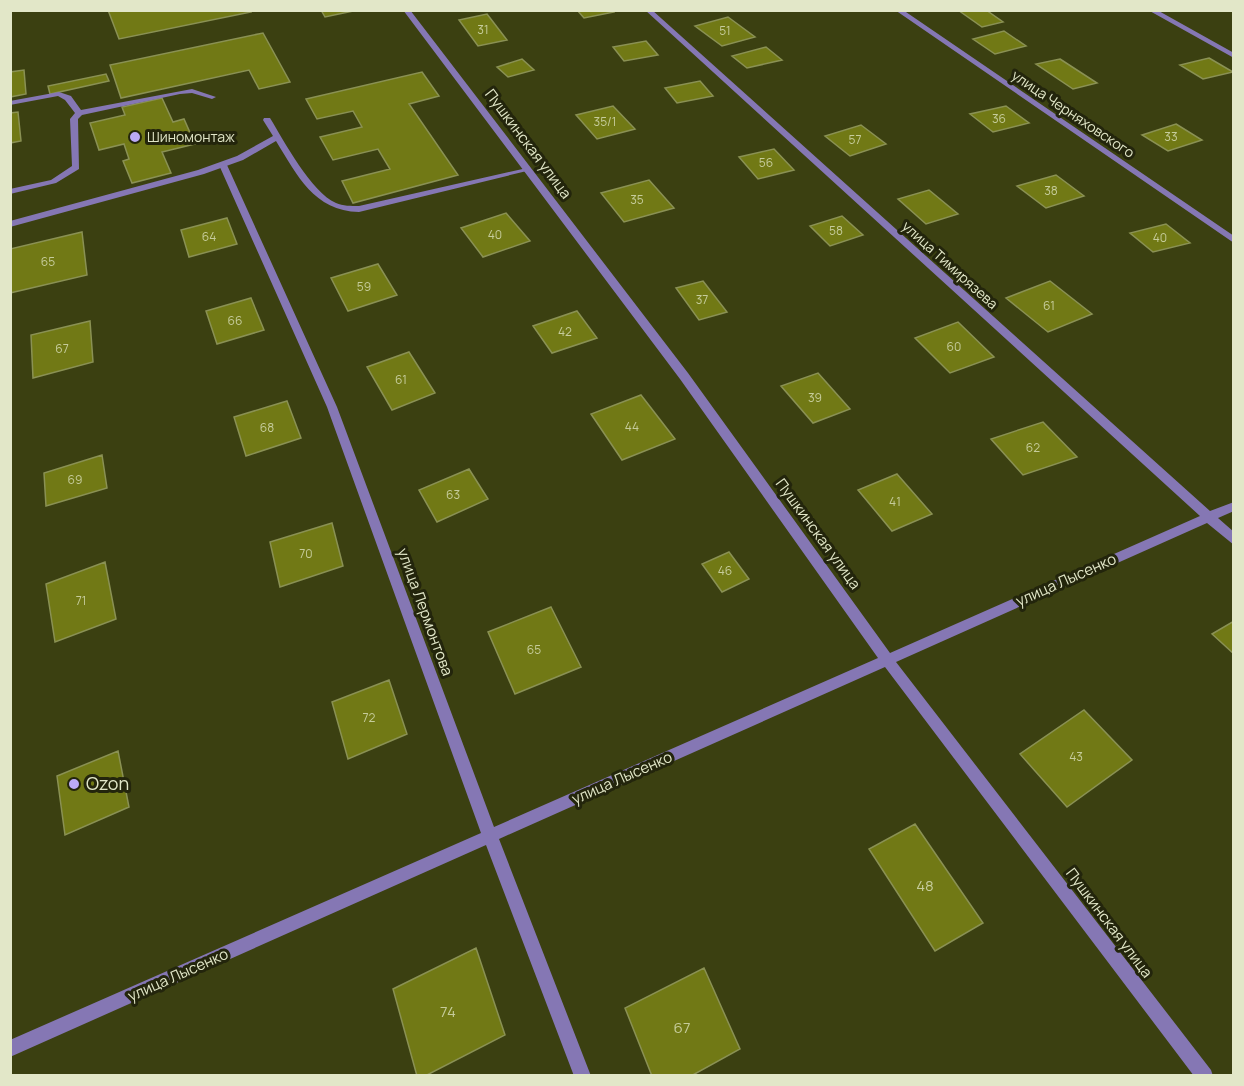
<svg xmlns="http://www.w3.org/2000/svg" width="1244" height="1086" viewBox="0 0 1244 1086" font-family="Manrope,sans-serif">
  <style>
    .building { fill: #717915; stroke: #8a9154; stroke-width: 1.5 }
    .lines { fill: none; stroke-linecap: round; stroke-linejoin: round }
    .service { fill: #8577b4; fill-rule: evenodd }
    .minor { fill: #8577b4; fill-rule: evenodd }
    .poi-dot { fill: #bbaaf6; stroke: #23250c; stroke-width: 2 }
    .labels { text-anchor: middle; stroke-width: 6; stroke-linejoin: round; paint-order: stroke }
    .number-label { font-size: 12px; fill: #c6cc9b }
    .far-street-label { font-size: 14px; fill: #e2e7c8; stroke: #23250c }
    .far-poi-label { font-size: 14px; fill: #e2e7c8; stroke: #23250c; text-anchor: start }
    .street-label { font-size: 15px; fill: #e2e7c8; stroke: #23250c }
    .near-number-label { font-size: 15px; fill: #c6cc9b }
    .near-poi-label { font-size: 18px; fill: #e2e7c8; stroke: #23250c; text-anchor: start }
  </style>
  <rect width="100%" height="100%" fill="#3b4011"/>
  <path class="building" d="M108,10H250L251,12L119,39Z
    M321,10H358L325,17Z
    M577,10H613L614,12L584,18Z
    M958,10H986L1003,22L982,27Z
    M487,14L507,40L478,46L459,20Z
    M728,17L755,37L722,46L695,26Z
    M1004,31L1026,46L995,54L973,39Z
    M263,33L290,82L259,89L249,70L121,98L110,65Z
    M646,41L658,55L624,61L613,47Z
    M766,47L782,60L747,68L732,56Z
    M1209,58L1233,72L1203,79L1180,65Z
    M522,59L534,70L508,77L497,67Z
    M1060,59L1097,83L1073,89L1036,64Z
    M24,70L26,94L10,97V72Z
    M422,72L439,96L409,104L458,175L353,203L342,181L390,169L378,149L333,160L320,137L362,127L353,111L317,119L306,99Z
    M106,74L109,81L50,94L48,86Z
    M700,81L713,96L677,103L665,88Z
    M162,98L173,122L184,119L195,144L162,152L171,173L132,183L123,161L129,159L124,144L99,150L90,123L125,115L122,107Z
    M613,106L635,129L597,139L576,115Z
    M1006,106L1029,123L993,132L970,114Z
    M18,112L21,141L10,143V113Z
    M1176,124L1202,140L1168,151L1142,135Z
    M861,125L886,144L850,156L825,136Z
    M774,149L794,170L758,179L739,157Z
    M1056,175L1084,196L1046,208L1017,186Z
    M649,180L674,208L624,222L601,193Z
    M929,190L958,214L926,224L898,199Z
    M506,213L530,241L483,257L461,228Z
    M842,216L863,235L830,246L810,226Z
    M227,218L237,244L189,257L181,230Z
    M1166,224L1190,243L1153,252L1130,233Z
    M82,232L87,275L10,293V249Z
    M378,264L397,295L348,311L331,278Z
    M703,281L727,312L699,320L676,288Z
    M1050,281L1092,314L1048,332L1006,298Z
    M251,298L264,330L217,344L206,311Z
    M577,311L597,338L552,353L533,326Z
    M90,321L93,362L33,378L31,335Z
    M958,322L994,357L950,373L915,338Z
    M409,352L435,393L392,410L367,367Z
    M818,373L850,409L813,423L781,386Z
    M641,395L675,439L622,460L591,414Z
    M287,401L301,438L246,456L234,417Z
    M1043,422L1077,457L1023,475L991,439Z
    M102,455L107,488L46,506L44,473Z
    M469,469L488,499L437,522L419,490Z
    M897,474L932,514L892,531L858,490Z
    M332,523L343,566L280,587L270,542Z
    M729,552L749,579L722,592L702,564Z
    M105,562L116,619L55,642L46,584Z
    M551,607L581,667L515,694L488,632Z
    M1234,621V654L1212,634Z
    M389,680L407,734L348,759L332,702Z
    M1084,710L1132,760L1067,807L1020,754Z
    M118,751L129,807L65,835L57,776Z
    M915,824L983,923L935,951L869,849Z
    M476,948L505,1035L425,1076H417L393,989Z
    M704,968L740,1049L691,1076H652L625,1008Z"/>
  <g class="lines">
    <path class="service" d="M192,89L216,97L212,99L192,93L180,94L82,115L78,119L79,169L56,183L10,194V189L51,180L72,166L70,119L75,113L65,100L58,96L10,105V101L59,92L71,96L81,110Z
      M264,118H270C284,141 311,192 336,203C343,206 351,206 359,206L527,168L531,170L359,212C314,211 297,175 276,141L243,160L204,174L10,227V221L198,170L237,156L273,136L263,120Z"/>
    <path class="minor" d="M403,10H410L688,373L890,653L1200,516L645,10H652L1210,511L1234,502V511L1218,518L1234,532V545L1207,523L896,662L1211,1070L1213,1076H1194L885,667L499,839L591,1076H574L486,845L10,1057V1040L481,833L327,407L219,165L220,163L227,165L337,407L494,827L878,658L680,379Z
      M895,10H903L1234,236V243Z
      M1148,10H1157L1234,53V58Z"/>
  </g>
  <g class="poi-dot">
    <circle cx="135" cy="137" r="6"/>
    <circle cx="74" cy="784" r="6"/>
  </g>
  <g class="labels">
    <g class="number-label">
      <text x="483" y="34">31</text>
      <text x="725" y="35">51</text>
      <text x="999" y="123">36</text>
      <text x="605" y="126">35/1</text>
      <text x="1171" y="141">33</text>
      <text x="855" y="144">57</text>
      <text x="766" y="167">56</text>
      <text x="1051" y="195">38</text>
      <text x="637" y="204">35</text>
      <text x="836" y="235">58</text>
      <text x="495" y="239">40</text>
      <text x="209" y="241">64</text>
      <text x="1160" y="242">40</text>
      <text x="48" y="266">65</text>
      <text x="364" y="291">59</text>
      <text x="702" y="304">37</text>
      <text x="1049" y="310">61</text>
      <text x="235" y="325">66</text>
      <text x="565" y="336">42</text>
      <text x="954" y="351">60</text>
      <text x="62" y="353">67</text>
      <text x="401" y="384">61</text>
      <text x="815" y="402">39</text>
      <text x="632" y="431">44</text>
      <text x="267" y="432">68</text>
      <text x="1033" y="452">62</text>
      <text x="75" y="484">69</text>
      <text x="453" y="499">63</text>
      <text x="895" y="506">41</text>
      <text x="306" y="558">70</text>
      <text x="725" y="575">46</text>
      <text x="81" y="605">71</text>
      <text x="534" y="654">65</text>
      <text x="369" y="722">72</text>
      <text x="1076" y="761">43</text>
    </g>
    <g class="far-street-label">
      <text transform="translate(1073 114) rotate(34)" y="5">улица Черняховского</text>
      <text transform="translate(950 265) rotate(42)" y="5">улица Тимирязева</text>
    </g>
    <g class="far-poi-label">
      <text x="147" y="142">Шиномонтаж</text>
    </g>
    <g class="street-label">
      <text transform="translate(528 144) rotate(53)" y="5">Пушкинская улица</text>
      <text transform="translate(818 534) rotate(54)" y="5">Пушкинская улица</text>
      <text transform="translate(1066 580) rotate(-24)" y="5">улица Лысенко</text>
      <text transform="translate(425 612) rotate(70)" y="5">улица Лермонтова</text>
      <text transform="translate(622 778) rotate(-24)" y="5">улица Лысенко</text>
      <text transform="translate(1109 923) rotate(53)" y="5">Пушкинская улица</text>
      <text transform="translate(178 975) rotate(-24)" y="5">улица Лысенко</text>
    </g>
    <g class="near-number-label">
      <text x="925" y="891">48</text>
      <text x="448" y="1017">74</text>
      <text x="682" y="1033">67</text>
    </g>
    <g class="near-poi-label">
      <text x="86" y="790">Ozon</text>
    </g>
  </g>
  <rect width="1244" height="1086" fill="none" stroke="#e2e7c8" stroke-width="24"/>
</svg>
